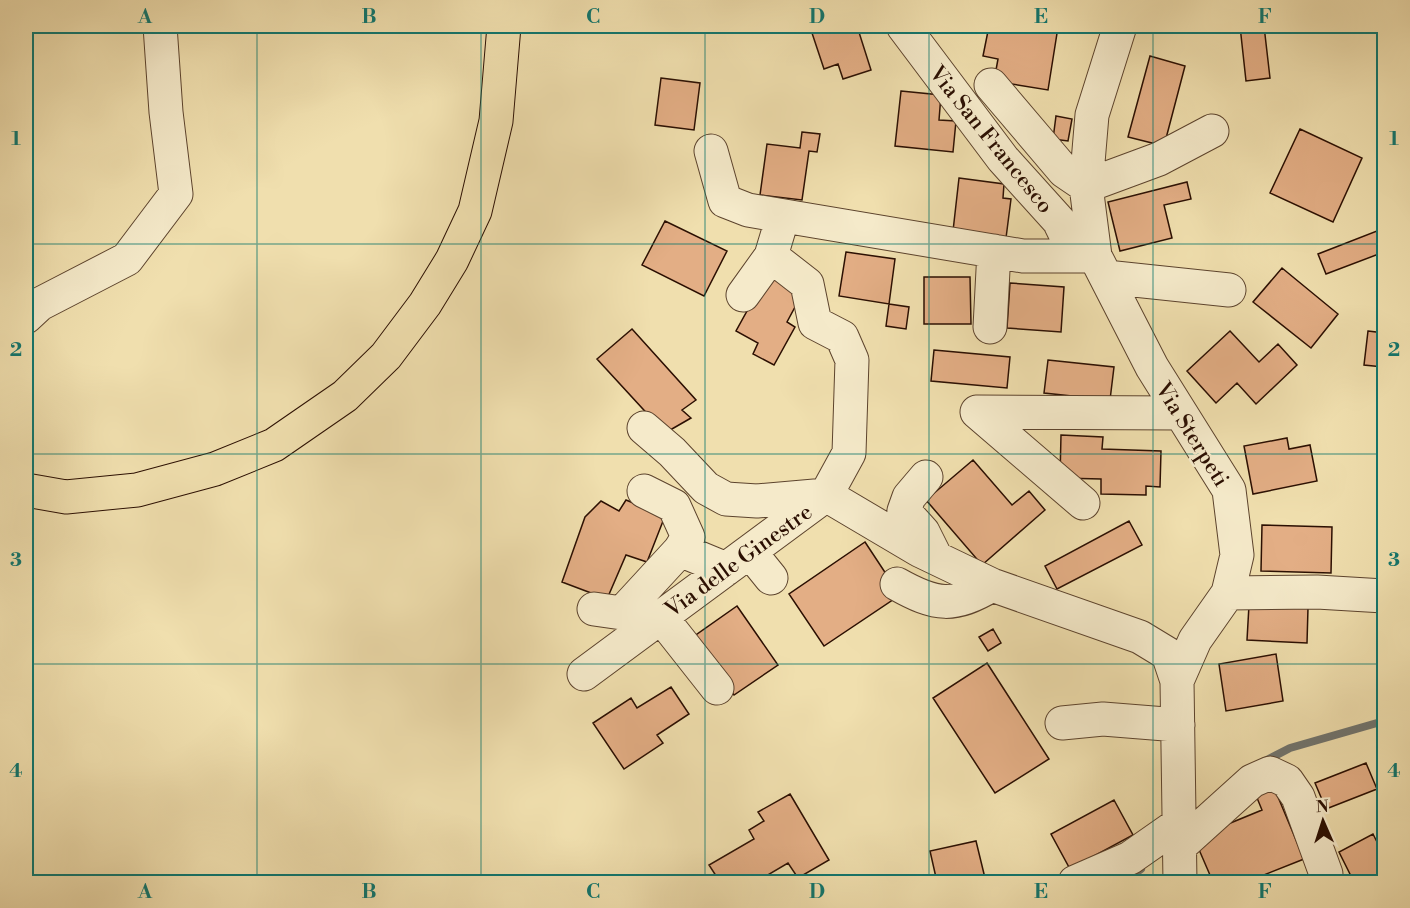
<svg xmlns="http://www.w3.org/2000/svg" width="1410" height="908" viewBox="0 0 1410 908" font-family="'Libre Bodoni',serif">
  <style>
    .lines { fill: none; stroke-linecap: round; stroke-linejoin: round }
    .stream { stroke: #71756f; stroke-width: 8 }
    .building { fill: #e3ae85; stroke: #2b0f02; stroke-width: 1.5 }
    .minor-casing { stroke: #5c432d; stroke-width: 35 }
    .highway-casing { stroke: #2b0f02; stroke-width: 35 }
    .minor { stroke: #f5eaca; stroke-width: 33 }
    .highway { stroke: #f0dfae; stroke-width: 33 }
    .grid { fill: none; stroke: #0f766e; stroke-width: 1.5; stroke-opacity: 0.55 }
    .labels { text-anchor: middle; stroke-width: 5; stroke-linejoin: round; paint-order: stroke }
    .street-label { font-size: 22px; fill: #2b0f02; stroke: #f5eaca }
    .neatline { fill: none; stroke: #0f766e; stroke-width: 2 }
    .grid-label { font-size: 20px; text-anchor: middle; font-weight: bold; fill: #0f766e }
  </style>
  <rect width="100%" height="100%" fill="#f0dfae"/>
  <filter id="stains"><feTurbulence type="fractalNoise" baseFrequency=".00333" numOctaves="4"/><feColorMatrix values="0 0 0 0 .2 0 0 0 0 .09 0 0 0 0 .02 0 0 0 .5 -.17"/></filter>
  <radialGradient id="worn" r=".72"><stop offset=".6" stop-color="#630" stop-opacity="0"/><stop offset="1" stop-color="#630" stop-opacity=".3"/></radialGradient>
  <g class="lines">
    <path class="stream" d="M1263,762L1290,748L1384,721
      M1123,882L1141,869"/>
  </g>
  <path class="building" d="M834,26H857L871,70L843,79L838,64L824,69L812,33Z
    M989,26L1058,27L1048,90L994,81L998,59L983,56Z
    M1240,26H1264L1270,78L1246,81Z
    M1150,56L1185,66L1164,146L1128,137Z
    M661,78L700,83L694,130L655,125Z
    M901,91L941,95L939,120L956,121L953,152L895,146Z
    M1056,116L1072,119L1068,141L1053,139Z
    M1300,129L1362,158L1333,222L1270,193Z
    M802,132L820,134L817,152L809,151L802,200L760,195L767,144L800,148Z
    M959,178L1004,184L1003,198L1011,199L1006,238L953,231Z
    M1187,182L1191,199L1164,205L1172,238L1120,251L1108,202Z
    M665,221L727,251L704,296L642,265Z
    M1382,229L1384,252L1326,274L1318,254Z
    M846,252L895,259L889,304L839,296Z
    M1282,268L1338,314L1311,348L1253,302Z
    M768,273L803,292L787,322L795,327L774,365L753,354L758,343L736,331Z
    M924,277H970L971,324H924Z
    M1010,283L1064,287L1061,332L1007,328Z
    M889,304L909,307L906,329L886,326Z
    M632,329L696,400L682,410L691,418L665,433L597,359Z
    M1230,331L1259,362L1278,344L1297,365L1256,404L1237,383L1216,403L1187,371Z
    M1368,331L1384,333L1383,367L1364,365Z
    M934,350L1010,357L1007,388L931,381Z
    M1048,360L1114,367L1110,400L1044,393Z
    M1061,435L1103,437L1102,449L1161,451L1160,487L1146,486V495L1101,494V479L1060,478Z
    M1287,438L1289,449L1310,445L1317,481L1253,494L1244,446Z
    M973,460L1012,505L1029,491L1045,510L982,565L926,500Z
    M626,500L665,516L647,562L626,555L607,599L562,582L585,517L601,501L619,511Z
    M1129,521L1142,545L1057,589L1045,566Z
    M1262,525L1332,527L1331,573L1261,571Z
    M865,542L900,595L824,646L789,594Z
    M1249,605L1308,608L1307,643L1247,640Z
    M737,606L778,665L734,695L693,637Z
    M993,629L1001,643L988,651L979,637Z
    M1276,654L1283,701L1226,711L1219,664Z
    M987,663L1049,759L995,793L933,698Z
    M671,687L689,714L657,735L663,743L624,769L593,723L631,698L637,708Z
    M1366,763L1377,789L1326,809L1315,783Z
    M1273,785L1304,859L1246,882H1213L1194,838L1262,810L1255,793Z
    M790,794L829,860L798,878L788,863L761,879L763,882H720L709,865L754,839L749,830L764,821L758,812Z
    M1114,800L1133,835L1070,869L1051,834Z
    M1373,834L1384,856V882H1354L1339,852Z
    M976,841L985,878L966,882H937L930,851Z"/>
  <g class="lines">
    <g class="minor-casing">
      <path id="minor" d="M903,26L1003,159L1059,221L1076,256
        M1120,26L1092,115L1086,186L1095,256L1152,367L1229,490L1237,555L1228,593L1195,640L1177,681L1180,882
        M991,85L1064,171L1086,186L1159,159L1212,131
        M711,151L725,201L748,210L1023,256H1095
        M1106,277L1229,290
        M743,295L771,256
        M26,317L40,304L127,259L176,194L166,112L160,26
        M990,327L994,251
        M977,412L1180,413
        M977,412L1083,503
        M644,428L672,452L706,488L726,499L757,501L826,495L849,453L852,360L842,337L815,323L807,284L771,256L783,216
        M926,477L909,497L904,511L923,532L934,554
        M644,491L674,506L688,537L680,550L726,569
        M750,552L771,578
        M897,584C936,606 954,608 992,585
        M1228,593L1317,592L1384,596
        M594,609L622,613L680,550
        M661,617L717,688
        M584,674L826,495L919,550L992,585L1140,637L1168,654L1177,681
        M1062,723L1103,719L1178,725
        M1180,846L1252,781L1270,773L1287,781L1298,797L1326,874
        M1075,882L1130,858L1180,823"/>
    </g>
    <g class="highway-casing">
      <path id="highway" d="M26,490L66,497L137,490L215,469L274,445L345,396L386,356L425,304L452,260L475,211L496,121L504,26"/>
    </g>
    <use href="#minor" class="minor"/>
    <use href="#highway" class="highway"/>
  </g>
  <path class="grid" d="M257,26V882M481,26V882M705,26V882M929,26V882M1153,26V882M26,244H1384M26,454H1384M26,664H1384"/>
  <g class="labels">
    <g class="street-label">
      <text transform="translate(992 139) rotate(51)" y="8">Via San Francesco</text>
      <text transform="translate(1193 434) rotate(58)" y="8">Via Sterpeti</text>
      <text transform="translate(738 560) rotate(-36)" y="8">Via delle Ginestre</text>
    </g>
  </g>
  <rect width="1410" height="908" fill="none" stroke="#f0dfae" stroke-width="66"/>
  <g transform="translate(1323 821) rotate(357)" stroke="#f5eaca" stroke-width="4.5" paint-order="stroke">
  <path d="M0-4.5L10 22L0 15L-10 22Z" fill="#2b0f02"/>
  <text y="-9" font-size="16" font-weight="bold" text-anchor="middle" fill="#2b0f02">N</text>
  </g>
  <rect x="33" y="33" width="1344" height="842" class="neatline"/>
  <g class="grid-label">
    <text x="145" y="23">A</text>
    <text x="369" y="23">B</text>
    <text x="593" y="23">C</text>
    <text x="817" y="23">D</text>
    <text x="1041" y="23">E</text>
    <text x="1265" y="23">F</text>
    <text x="16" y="145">1</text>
    <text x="1394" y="145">1</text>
    <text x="16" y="356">2</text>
    <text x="1394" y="356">2</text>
    <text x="16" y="566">3</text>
    <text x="1394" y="566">3</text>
    <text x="16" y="777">4</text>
    <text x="1394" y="777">4</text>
    <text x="145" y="898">A</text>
    <text x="369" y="898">B</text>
    <text x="593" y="898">C</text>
    <text x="817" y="898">D</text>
    <text x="1041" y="898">E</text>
    <text x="1265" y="898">F</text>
  </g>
  <rect width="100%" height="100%" filter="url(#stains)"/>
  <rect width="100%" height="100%" fill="url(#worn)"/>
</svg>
